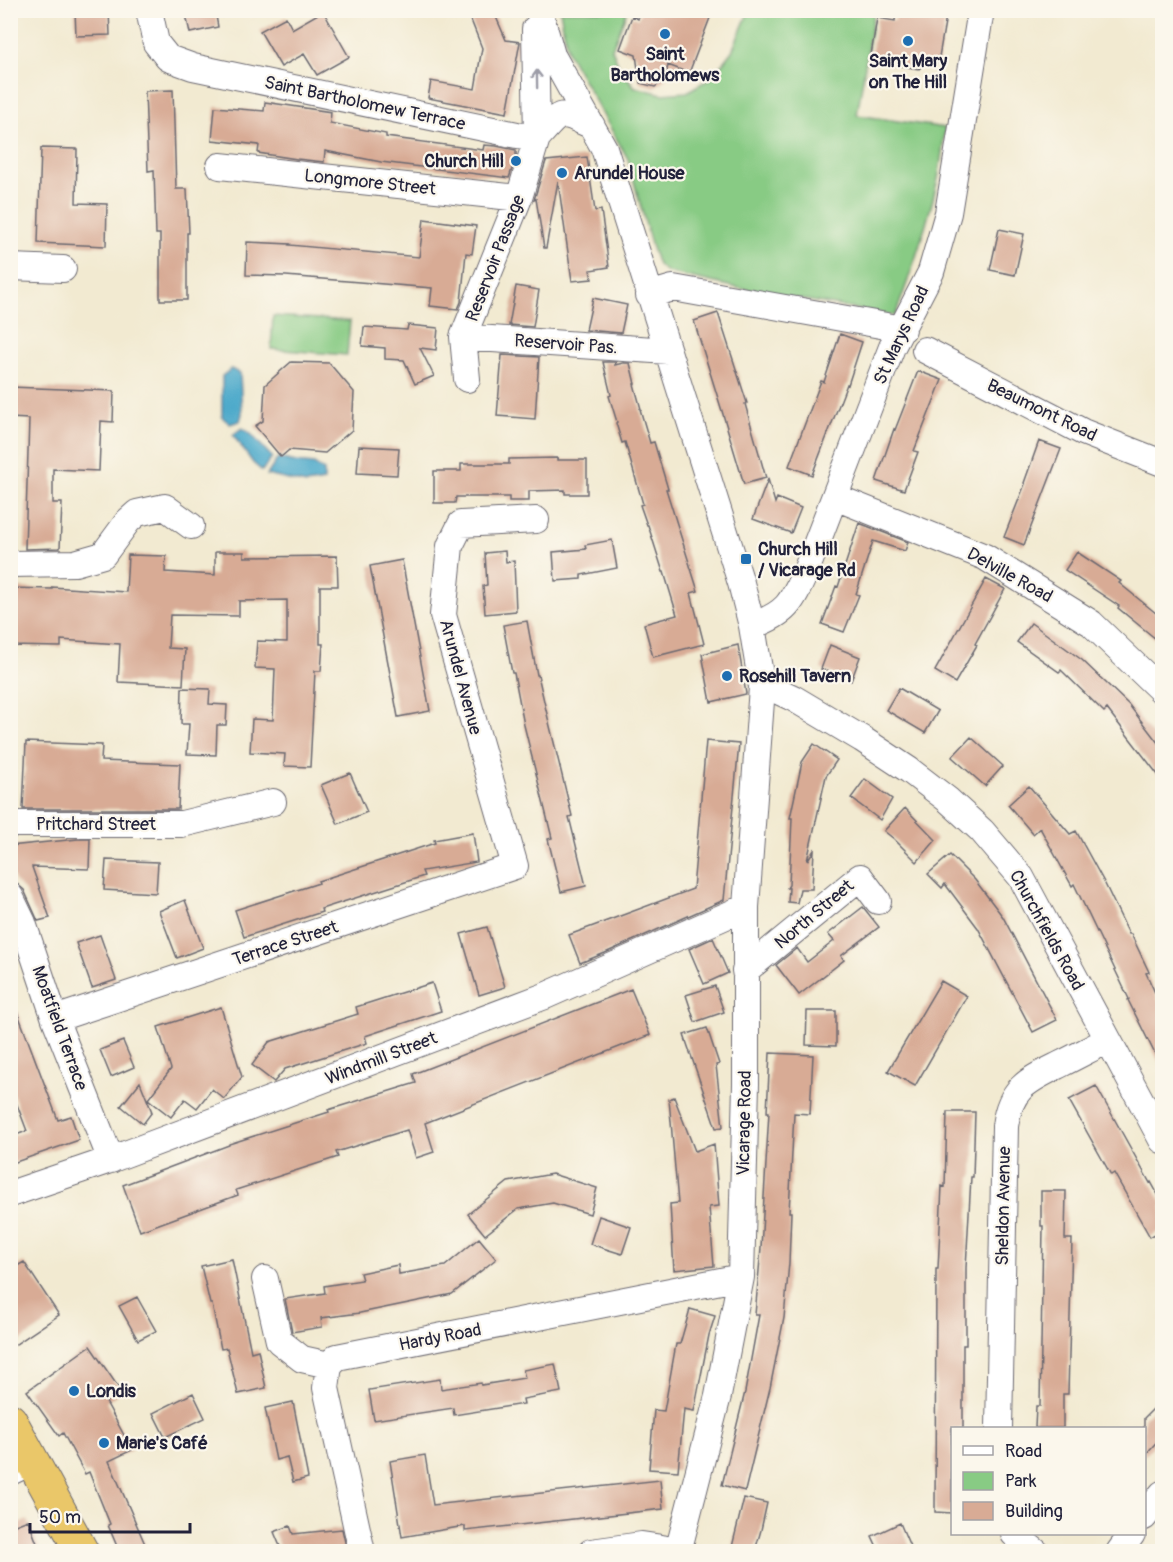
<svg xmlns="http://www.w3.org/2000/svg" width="1173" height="1562" viewBox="0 0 1173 1562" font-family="Pangolin,sans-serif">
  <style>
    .green { fill: #88cb84; stroke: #557660; stroke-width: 1.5 }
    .water { fill: #4ca9ca; stroke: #376682; stroke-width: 1.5 }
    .building { fill: #d8ab95 }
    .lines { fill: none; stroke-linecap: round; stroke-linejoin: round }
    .minor-casing { stroke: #6b6870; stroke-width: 28 }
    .highway-casing { stroke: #6b6870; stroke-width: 35 }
    .minor { stroke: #fff; stroke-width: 26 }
    .highway { stroke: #eac769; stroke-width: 33 }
    .oneway { stroke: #9c9ca7 }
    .poi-dot { fill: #1f6fb2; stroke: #fbf7ec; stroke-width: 2 }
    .labels { text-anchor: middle; stroke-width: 4.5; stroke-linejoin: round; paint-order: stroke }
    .poi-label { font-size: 18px; font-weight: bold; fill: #22223b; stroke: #fbf7ec; text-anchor: start }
    .street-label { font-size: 18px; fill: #22223b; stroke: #fbf7ec }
  </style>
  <rect width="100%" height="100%" fill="#fbf7ec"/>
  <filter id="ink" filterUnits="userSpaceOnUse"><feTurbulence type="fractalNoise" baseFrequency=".0167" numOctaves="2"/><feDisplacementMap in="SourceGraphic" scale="12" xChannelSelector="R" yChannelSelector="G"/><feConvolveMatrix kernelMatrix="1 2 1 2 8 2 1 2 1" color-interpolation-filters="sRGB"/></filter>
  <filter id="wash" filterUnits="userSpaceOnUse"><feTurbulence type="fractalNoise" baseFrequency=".008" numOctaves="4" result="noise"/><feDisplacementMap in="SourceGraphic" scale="24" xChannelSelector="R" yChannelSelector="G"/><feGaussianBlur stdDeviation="1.35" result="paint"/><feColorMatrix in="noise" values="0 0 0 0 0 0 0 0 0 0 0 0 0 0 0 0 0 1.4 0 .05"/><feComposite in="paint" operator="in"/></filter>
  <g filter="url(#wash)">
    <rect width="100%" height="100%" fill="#f2ead1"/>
    <path class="green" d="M560,11H627L612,49L620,69L635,87L662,94L687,92L711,78L732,51L749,11H874L857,115L945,128C943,145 941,162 938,179C927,226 912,271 895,316L738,288L667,272L658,265L652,248L628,159L568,53Z
      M273,316L350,321L347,355L271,349Z"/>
    <path class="water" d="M231,369L240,373L242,414L240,421L230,424L222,417V376Z
      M242,428L250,433L272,457L262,471L253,463L233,435Z
      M278,458L296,462L314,464L324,471V481L306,484L267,475Z"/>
    <g id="blocks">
      <path class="building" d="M75,10H109L110,35L76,36Z
        M185,10H215L218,27L190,33Z
        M467,10H493L506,40L520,42L507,113L428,98L431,81L475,89L482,48Z
        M641,10H713L689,73L668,65L665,79L655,87L640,83L636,55L620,49L632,16L638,19Z
        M896,10H947L938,63L927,61L919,69L870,61L877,18L895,21Z
        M323,11L349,57L317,75L304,54L281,67L260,31L286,17L292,29Z
        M173,90L176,189H187L189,233H187V300H160V234H156L154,170L148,171L145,91Z
        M265,102L331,112L330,123L386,134V137L483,150L484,145L496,146L516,150V157L509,178L381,162L325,151L324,162L297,159L258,153L259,145L212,140L215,107L264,111Z
        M41,148L77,149L76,203L107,204L106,246L38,243Z
        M587,157L595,211L601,210L609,267L590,270L592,279L572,281L558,181L546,248H544L536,199L534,200L546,161Z
        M424,219L476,226L472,254L466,253L461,302L458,309L430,306L432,288L286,276L246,275L247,242L290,244L289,245L419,257Z
        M999,229L1024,234L1015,275L990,270Z
        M516,286L539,290L533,327L509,325Z
        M593,298L627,305L621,333L586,330Z
        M718,313L747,403L745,404L766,478L744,484L722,411L694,321Z
        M408,325L438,328L436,350L420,348L434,376L415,384L404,360L385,359V348L362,346L364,327L407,330Z
        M840,334L862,342L848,385L847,384L812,475L789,466L821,381L824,382Z
        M502,355L539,357L535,419L497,416Z
        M291,362L329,363L354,392L352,430L325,453L289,450L281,457L255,426L263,421L265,385Z
        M603,362H616L615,365L623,363H630L635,384H634L641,409H640L650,443L654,442L668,489H666L698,591L691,593L704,644L653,657L644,624L677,615L664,572H663L648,525H647L640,505L643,504L625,442L622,443L616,423L617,422L609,396L611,395Z
        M918,371L942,380L914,451L918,452L904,490L876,481L894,429L895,430Z
        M10,387L114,391L113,422L101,421L99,471L53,469V503H62L60,548L25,549L29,419L10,418Z
        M1039,441L1061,449L1024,545L1004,537L1025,484L1024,483Z
        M359,446L399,448L397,475L357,473Z
        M557,458V460H587V494H565V490L529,491V501H509V497H456L455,503H434V471H461V464H509V459Z
        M768,479L775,503L777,498L801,508L791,533L753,519Z
        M859,523L908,542L905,551L873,541L856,594L859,595L844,632L822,624L836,586L838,587Z
        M612,540L617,568L581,575V579L555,581L553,552L586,549L585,545Z
        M505,551L506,562L514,561L516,611L485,614L483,586L487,585L485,553Z
        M215,552H244V557L337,556L338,586H320V644H323L321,671H315L310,767L284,766L285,754L250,752L252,719L273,720L275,669L255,668L257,641L287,642V600L239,601V616L170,615L168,648L185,649L183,685L118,682L120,644L61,640V647L10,646V588L52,589V587L126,592L128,555L166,556L165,572L215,575Z
        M1077,552L1121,581L1119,583L1162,618V644L1118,608L1119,606L1065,570Z
        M402,560L430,711L398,717L370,566Z
        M986,579L1005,589L975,644L977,645L955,683L935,671Z
        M527,621L537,675H538L546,710L572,816L569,817L586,886L561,892L548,839L552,838L524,725L514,673H512L503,625Z
        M1031,623L1082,660L1129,705L1162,748V780L1107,709L1104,712L1061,670L1059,672L1017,642Z
        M738,645L746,694L711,702L702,654Z
        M830,645L860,657L851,681L821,669Z
        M182,688L210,689L209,704L227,705L226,725H217L216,755L187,754L189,724H181Z
        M899,688L938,711L925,733L886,710Z
        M971,737L1003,766L985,786L952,757Z
        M706,741L739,744L724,900L605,953L580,963L569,935L693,889Z
        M26,742L102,745L101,761L180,764L178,809H23Z
        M814,744L837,760L826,776L807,861L814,850L812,889H800L797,903L788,902L789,888H787L789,885L792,818H790L802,762Z
        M350,773L367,812L338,824L321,785Z
        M865,779L892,799L880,820L851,798Z
        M1029,786L1070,834L1076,831L1105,884L1129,934H1131L1149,972L1146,973L1162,1008V1068L1128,1000L1129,999L1074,884L1072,886L1040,828L1033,834L1008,805Z
        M905,808L936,840L917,862L894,839L884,831Z
        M473,833L477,862L422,871L424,876L321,909L322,912L244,937L235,910L319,883L318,881L435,843L434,840Z
        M78,839H90L89,869L32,867L50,918L38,921L24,890L16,883L10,868V846Z
        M950,855L975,880L1003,917L1057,1020L1033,1032L978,928L945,884L942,888L928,874Z
        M106,860L158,862L156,893L104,890Z
        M185,900L203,948L177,958L159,911Z
        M863,907L879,927L841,956L844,960L799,995L776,965L797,948L807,962L834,941L828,934Z
        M487,927L505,987L479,995L461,934Z
        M100,935L116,980L92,988L76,943Z
        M713,938L728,973L704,984L689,949Z
        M941,981L967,996L915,1086L888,1071Z
        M432,983L441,1011L365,1036L367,1043L285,1069L274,1082L252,1065L269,1042L358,1014L356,1007Z
        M715,986L724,1012L695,1022L686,995Z
        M631,989L650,1035L425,1123L434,1152L416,1158L407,1130L336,1152L338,1157L236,1190L238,1195L140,1231L123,1185L229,1145V1144L329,1112L328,1110L416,1083L413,1074Z
        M10,998H12L58,1120L71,1116L79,1140L10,1164V1137L27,1131L10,1086Z
        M221,1007L242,1077L224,1099L212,1089L197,1108L185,1099L171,1117L148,1099L171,1069L158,1027Z
        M807,1011H836V1046L806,1045Z
        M707,1028L719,1064L716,1065L723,1127L716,1128L684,1035Z
        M123,1041L134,1067L111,1077L100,1050Z
        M770,1053L813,1055L810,1114L794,1113L789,1212H791L789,1263L784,1318L770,1388L745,1491L722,1485L745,1392L759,1315H755L761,1248L769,1112H767Z
        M140,1082L152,1112L143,1124L121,1106Z
        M1096,1086L1150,1183L1151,1182L1162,1202V1230L1150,1237L1114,1173L1111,1175L1069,1100Z
        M674,1097L695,1151L714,1144L719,1206L709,1207L714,1266L674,1270L670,1204L678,1203L669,1099Z
        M947,1112H975L973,1177H971L966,1268V1345H963V1428H952V1513L935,1512L936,1269H938L942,1186L945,1187Z
        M552,1174L597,1188L590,1214L553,1203L518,1209L485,1235L468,1214L508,1182Z
        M1041,1191H1066L1065,1239H1072L1068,1394H1063V1428H1035L1036,1406H1040L1043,1226H1041Z
        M599,1216L631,1227L622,1254L590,1244Z
        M479,1238L496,1259L452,1294L360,1313L321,1318L322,1327L292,1332L285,1299L325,1293L324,1286L362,1280L360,1273L398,1265L399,1274L445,1266Z
        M232,1259L251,1352L258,1350L266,1388L238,1394L227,1348L221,1349L212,1304H210L201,1266Z
        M24,1262L59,1315L10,1348V1270Z
        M137,1297L156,1331L138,1340L119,1306Z
        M690,1309L715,1316L709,1335L694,1411L684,1409L678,1471L649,1469L654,1410L664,1411L676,1344H680Z
        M90,1346L121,1391L106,1402L132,1450L109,1461L148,1551H119L108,1525L110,1524L89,1472L85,1474L63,1433L59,1436L27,1391Z
        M555,1364L561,1392L523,1399L524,1404L454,1415L453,1408L374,1420L369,1390L440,1379L441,1389L481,1383V1385L525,1378L523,1370Z
        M193,1393L205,1418L165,1437L153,1413Z
        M1162,1400V1436L1144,1456V1418Z
        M293,1402L308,1478L293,1482L287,1457L276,1460L265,1408Z
        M425,1455L433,1505L660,1480L663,1509L465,1531V1526L402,1537L390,1461Z
        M744,1498L767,1503L761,1530L755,1551H731Z
        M28,1520L40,1551H14L10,1542V1527Z
        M900,1523L912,1551H879L872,1536Z
        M290,1526L293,1534L342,1529L347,1551H282L274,1532Z"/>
    </g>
  </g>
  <g filter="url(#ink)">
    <use href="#blocks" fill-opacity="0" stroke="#6b6870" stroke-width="1.5"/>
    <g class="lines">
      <g class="minor-casing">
        <path id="minor" d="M149,10L156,43L168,58L193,67L517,135L537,138
          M539,10L552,55L604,148L741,583L752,626L762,687L746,907V1084L741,1277L718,1396L678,1552
          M537,138C562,110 559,110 592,126
          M220,166L519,198
          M10,267L63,269
          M649,295L673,288L903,329
          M463,337L668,351
          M925,350L1083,432L1162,463
          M467,379L463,337L519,198L537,138L535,29
          M835,497L985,557L1091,623L1162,691
          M10,564L75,563L103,555L128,521L137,513L165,507L191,526
          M752,626C787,613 791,604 806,571L892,347L931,272L948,213L981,10
          M762,687L778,691L793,698L862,739L909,770L948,800L982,831L1021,877L1162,1140
          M10,824H182L273,802
          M10,896L23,923L55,1019L111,1160
          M745,971L860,877L878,901
          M55,1019L515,866L443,615L450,546L461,524L536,520
          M10,1194L107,1161L545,996L746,907
          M265,1279L279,1341L302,1359L329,1365
          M999,1428L1005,1126C1010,1087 1029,1080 1061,1064C1077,1056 1092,1048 1108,1040
          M10,1472L33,1461
          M1144,1517L1162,1494
          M1014,1534L1036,1552
          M362,1552L326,1388L329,1365L337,1357L741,1277
          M591,1552L642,1545L662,1548L677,1552
          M1119,1552L1132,1534"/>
      </g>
      <g class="highway-casing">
        <path id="highway" d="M10,1420L82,1552"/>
      </g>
      <use href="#minor" class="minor"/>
      <use href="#highway" class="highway"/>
    </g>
    <defs><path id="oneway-shaft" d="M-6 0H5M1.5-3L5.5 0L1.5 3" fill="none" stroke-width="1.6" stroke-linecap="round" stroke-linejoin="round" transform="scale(1.5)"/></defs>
    <use class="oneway" href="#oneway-shaft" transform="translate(537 79) rotate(-91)"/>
  </g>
  <g class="poi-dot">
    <circle cx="665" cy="34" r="6"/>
    <circle cx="908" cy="41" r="6"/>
    <circle cx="516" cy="161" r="6"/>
    <circle cx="562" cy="173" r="6"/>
    <rect x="740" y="553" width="12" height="12" rx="3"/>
    <circle cx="727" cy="676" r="6"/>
    <circle cx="74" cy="1391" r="6"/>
    <circle cx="104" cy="1443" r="6"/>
  </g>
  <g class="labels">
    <g class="poi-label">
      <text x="665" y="60" text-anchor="middle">Saint<tspan x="665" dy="21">Bartholomews</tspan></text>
      <text x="908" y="67" text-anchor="middle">Saint Mary<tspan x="908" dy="21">on The Hill</tspan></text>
      <text x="504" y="167" text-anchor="end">Church Hill</text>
      <text x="574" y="179">Arundel House</text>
      <text x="758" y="555">Church Hill<tspan x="758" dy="21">/ Vicarage Rd</tspan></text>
      <text x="739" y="682">Rosehill Tavern</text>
      <text x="86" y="1397">Londis</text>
      <text x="116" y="1449">Marie's Café</text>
    </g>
    <g class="street-label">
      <text transform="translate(365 103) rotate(12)" y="6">Saint Bartholomew Terrace</text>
      <text transform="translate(370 182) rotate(6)" y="6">Longmore Street</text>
      <text transform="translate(495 258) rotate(-69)" y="6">Reservoir Passage</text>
      <text transform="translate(901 335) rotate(-65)" y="6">St Marys Road</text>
      <text transform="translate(566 344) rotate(4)" y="6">Reservoir Pas.</text>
      <text transform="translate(1042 410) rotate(26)" y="6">Beaumont Road</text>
      <text transform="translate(1010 575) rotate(29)" y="6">Delville Road</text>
      <text transform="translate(461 677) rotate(75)" y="6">Arundel Avenue</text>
      <text x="96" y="830">Pritchard Street</text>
      <text transform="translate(814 914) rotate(-40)" y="6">North Street</text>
      <text transform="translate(1047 930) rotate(61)" y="6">Churchfields Road</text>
      <text transform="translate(285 943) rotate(-18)" y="6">Terrace Street</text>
      <text transform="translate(60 1028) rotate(70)" y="6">Moatfield Terrace</text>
      <text transform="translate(381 1058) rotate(-21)" y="6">Windmill Street</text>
      <text transform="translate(744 1123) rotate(-89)" y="6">Vicarage Road</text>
      <text transform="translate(1003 1206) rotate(-89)" y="6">Sheldon Avenue</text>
      <text transform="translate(440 1337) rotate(-11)" y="6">Hardy Road</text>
    </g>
  </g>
  <rect width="1173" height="1562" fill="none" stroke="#fbf7ec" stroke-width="36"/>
  <rect x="951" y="1427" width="195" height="108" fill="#fbf7ec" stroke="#a4a2a5" stroke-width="1.5"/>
  <rect x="963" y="1446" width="30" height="9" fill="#ffffff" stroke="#a4a2a5" stroke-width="1.5"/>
  <text x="1005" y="1457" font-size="18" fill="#22223b">Road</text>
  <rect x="963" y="1472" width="30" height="18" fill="#88cb84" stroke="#a4a2a5" stroke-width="1.5"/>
  <text x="1005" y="1487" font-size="18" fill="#22223b">Park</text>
  <rect x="963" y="1502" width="30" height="18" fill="#d8ab95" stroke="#a4a2a5" stroke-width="1.5"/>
  <text x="1005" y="1517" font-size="18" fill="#22223b">Building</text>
  <path d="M30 1523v9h160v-9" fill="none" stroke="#22223b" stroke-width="3"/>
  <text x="39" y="1523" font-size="18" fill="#22223b" stroke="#fbf7ec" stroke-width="4.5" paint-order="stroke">50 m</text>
</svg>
